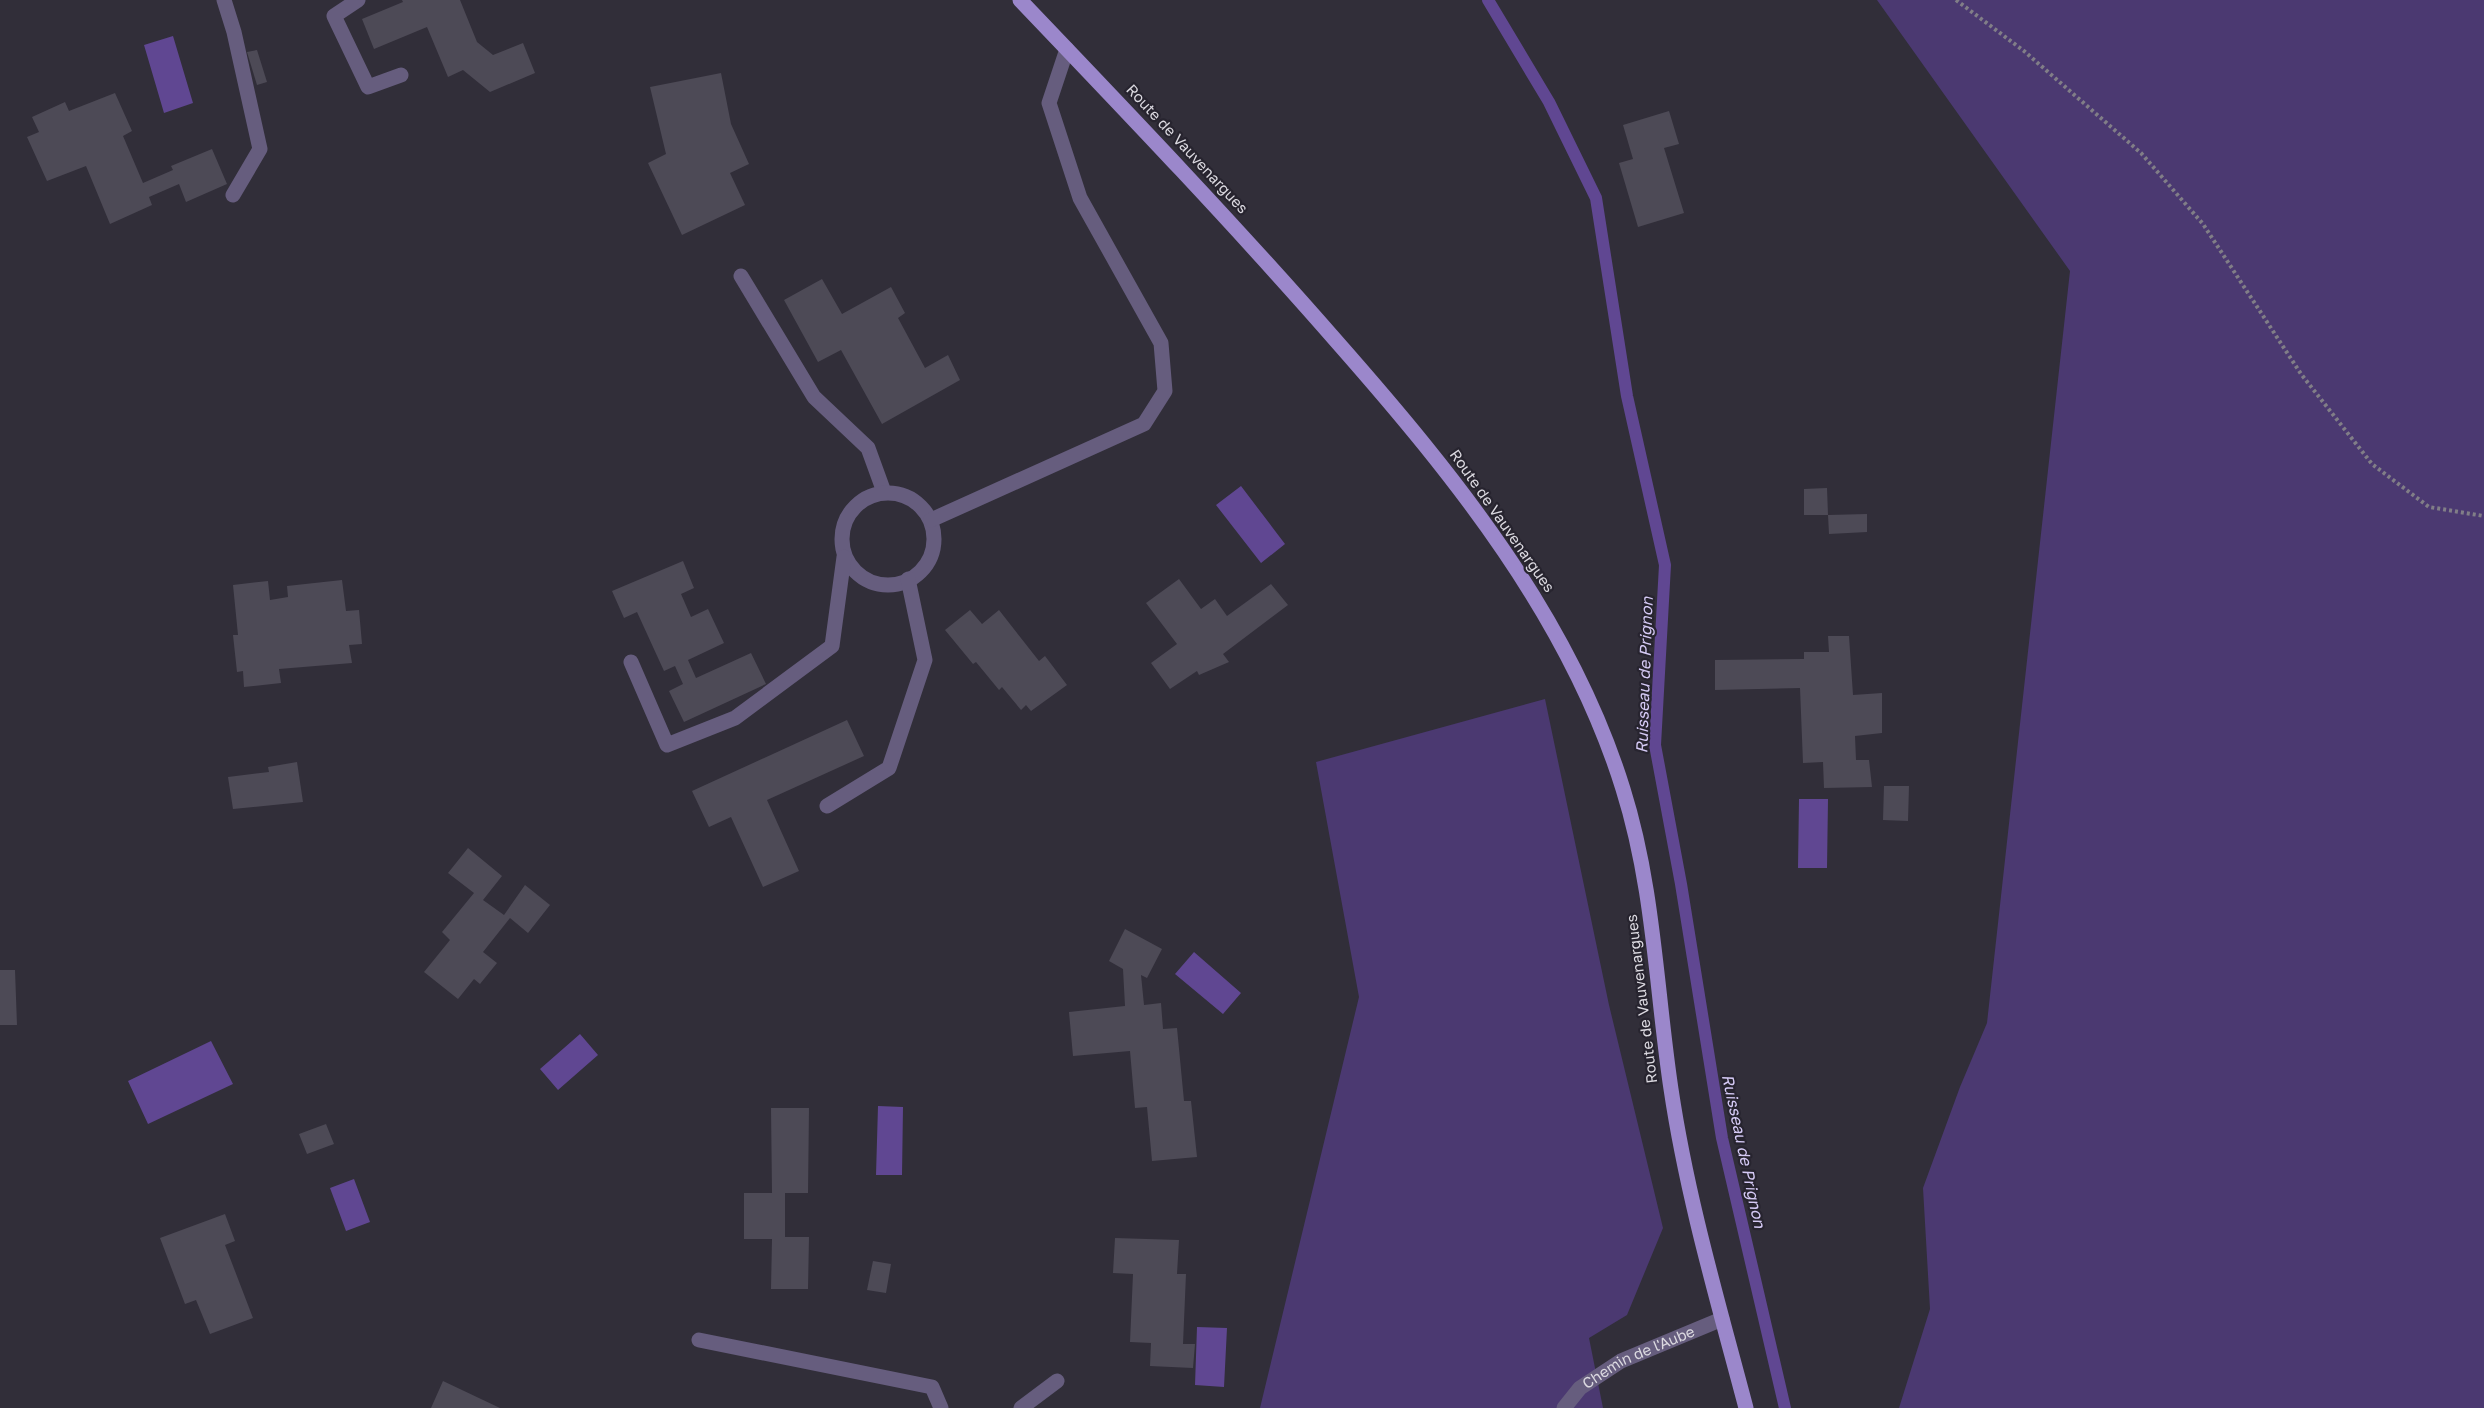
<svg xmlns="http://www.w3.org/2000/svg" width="2484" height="1408" viewBox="0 0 2484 1408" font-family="'Golos Text',sans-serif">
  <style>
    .green { fill: #4b3971 }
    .water { fill: #604792 }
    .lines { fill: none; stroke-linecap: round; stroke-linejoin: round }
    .stream { stroke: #604792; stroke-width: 12 }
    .building { fill: #4d4a56 }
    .path { stroke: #817e87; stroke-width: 4; stroke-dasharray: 3 3; stroke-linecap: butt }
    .minor { stroke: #665d7e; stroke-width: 15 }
    .major { stroke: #9b87cb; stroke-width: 15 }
    .labels { text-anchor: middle; stroke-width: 4.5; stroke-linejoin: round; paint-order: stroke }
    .street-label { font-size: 15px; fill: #dbd9e0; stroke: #27242f }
    .water-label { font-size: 16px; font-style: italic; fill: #d5caf5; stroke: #27242f }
  </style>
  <rect width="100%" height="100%" fill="#312e39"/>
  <path class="green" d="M1877,0H2484V1408H1899L1930,1309L1923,1188L1960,1087L1987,1023L2070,271Z
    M1545,699L1609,1005L1663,1228L1627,1315L1589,1338L1603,1408H1260L1359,997L1316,762Z"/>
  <path class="water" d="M173,36L193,103L164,113L144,45Z
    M1241,486L1285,544L1261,563L1216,505Z
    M1799,799H1828L1827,868H1798Z
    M1194,952L1241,993L1223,1014L1175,974Z
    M580,1034L598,1055L558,1090L540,1069Z
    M211,1041L233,1084L148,1124L128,1081Z
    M878,1106L903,1107L902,1175H876Z
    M354,1179L370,1222L346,1231L330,1188Z
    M1197,1327L1227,1328L1224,1387L1195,1385Z"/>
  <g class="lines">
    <path class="stream" d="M1488,0L1549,102L1596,198L1627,396L1665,565L1655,745L1681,884L1722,1138L1785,1408"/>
  </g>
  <path class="building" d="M402,0H460L477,42L493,55L523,43L535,73L490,92L463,70L448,77L427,27L374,49L362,19L403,2Z
    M257,50L267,82L257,85L247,52Z
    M721,73L731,124L749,164L730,173L745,205L682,235L648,163L666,154L650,87Z
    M115,93L132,131L123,136L143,183L173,170L171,166L212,149L227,184L186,202L179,184L149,197L152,205L110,224L86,166L47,181L27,137L39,132L32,117L65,102L69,111Z
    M1669,111L1679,144L1664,148L1684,213L1638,227L1619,163L1633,159L1623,125Z
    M822,279L842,314L891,287L905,313L898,318L925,368L948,355L960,380L882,424L841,350L818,362L784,300Z
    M1827,488L1828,515H1804V489Z
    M1867,514V532L1829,534L1828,515Z
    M683,561L694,588L681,594L691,617L708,609L724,643L688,660L696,678L751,653L766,684L684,722L669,691L683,684L675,666L664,671L637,612L624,618L612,591Z
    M1179,579L1201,609L1215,599L1227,616L1271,584L1288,605L1223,654L1229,662L1199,675L1197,671L1170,689L1151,663L1177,644L1146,603Z
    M342,580L346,611L359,610L362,644L349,645L352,663L279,669L281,683L244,687L243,671L237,672L233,635H238L233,585L268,581L270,600L288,597L287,586Z
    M970,610L982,624L999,610L1039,661L1045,656L1067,685L1031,711L1026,705L1021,710L1002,687L999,690L976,662L973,664L945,630Z
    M1828,636H1849L1853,695L1882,693V733L1855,736L1856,760H1869L1872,787L1824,788L1823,762L1803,763L1800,688L1715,690V660L1804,659V652H1829Z
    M847,720L864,756L767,800L799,871L763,887L731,817L709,827L692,791Z
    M297,762L303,802L233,809L228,777L269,772L268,767Z
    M1884,786H1909L1908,821L1883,820Z
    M468,848L502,876L483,900L504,915L525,885L550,905L528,933L510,918L483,952L497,963L480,984L474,979L458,999L424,972L450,940L442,932L474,893L448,873Z
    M1125,929L1162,949L1147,978L1141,975L1144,1005L1161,1003L1163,1029L1177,1028L1184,1101H1191L1197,1157L1152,1161L1147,1107L1135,1108L1130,1051L1073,1056L1069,1012L1125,1006L1123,969L1109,961Z
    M0,970H15L17,1025H0Z
    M771,1108H809L808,1193H785V1237H809L808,1289H771L772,1239H744V1193H772Z
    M326,1124L334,1144L307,1154L299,1134Z
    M225,1214L235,1241L225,1245L253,1318L210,1334L196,1300L185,1304L160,1238Z
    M1115,1238L1179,1240L1177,1274H1186L1183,1344H1195L1193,1368L1150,1366L1151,1343L1130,1342L1133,1274L1113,1273Z
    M873,1261L891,1264L886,1293L867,1290Z
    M443,1381L500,1408H431Z"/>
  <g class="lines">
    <path class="path" d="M1956,0L2024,51L2141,153L2203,224L2301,374L2372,464L2429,507L2484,516"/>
    <g class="minor">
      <path d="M224,0L234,32L260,149L233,195"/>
      <path d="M358,0L334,16L368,87L401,75"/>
      <path d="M741,276L814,397L868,448L884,492"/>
      <circle cx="888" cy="539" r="46"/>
      <path d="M931,520L1144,424L1165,391L1161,343L1080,198L1049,103L1067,49"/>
      <path d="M631,662L667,745L735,718L832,646L844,557"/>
      <path d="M827,806L889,768L925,660L908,579"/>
      <path d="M699,1340L932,1387L941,1408"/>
      <path d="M1021,1408L1057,1381"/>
      <path id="s1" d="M1564,1408L1580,1388L1621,1361L1722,1319"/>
    </g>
    <path class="major" d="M1020,0C1128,113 1236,226 1338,343C1455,476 1570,618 1623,789C1654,887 1656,989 1671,1089C1687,1197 1718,1302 1746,1408"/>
  </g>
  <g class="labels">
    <g class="street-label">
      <text transform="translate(1187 149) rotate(47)" y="5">Route de Vauvenargues</text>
      <text transform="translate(1502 521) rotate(55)" y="5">Route de Vauvenargues</text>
      <text transform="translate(1642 999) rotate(-97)" y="5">Route de Vauvenargues</text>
      <text dy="5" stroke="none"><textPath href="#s1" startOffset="92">Chemin de l'Aube</textPath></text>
    </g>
    <g class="water-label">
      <text transform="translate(1644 675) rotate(-88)" y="6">Ruisseau de Prignon</text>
      <text transform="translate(1744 1151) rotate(78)" y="6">Ruisseau de Prignon</text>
    </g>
  </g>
</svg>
